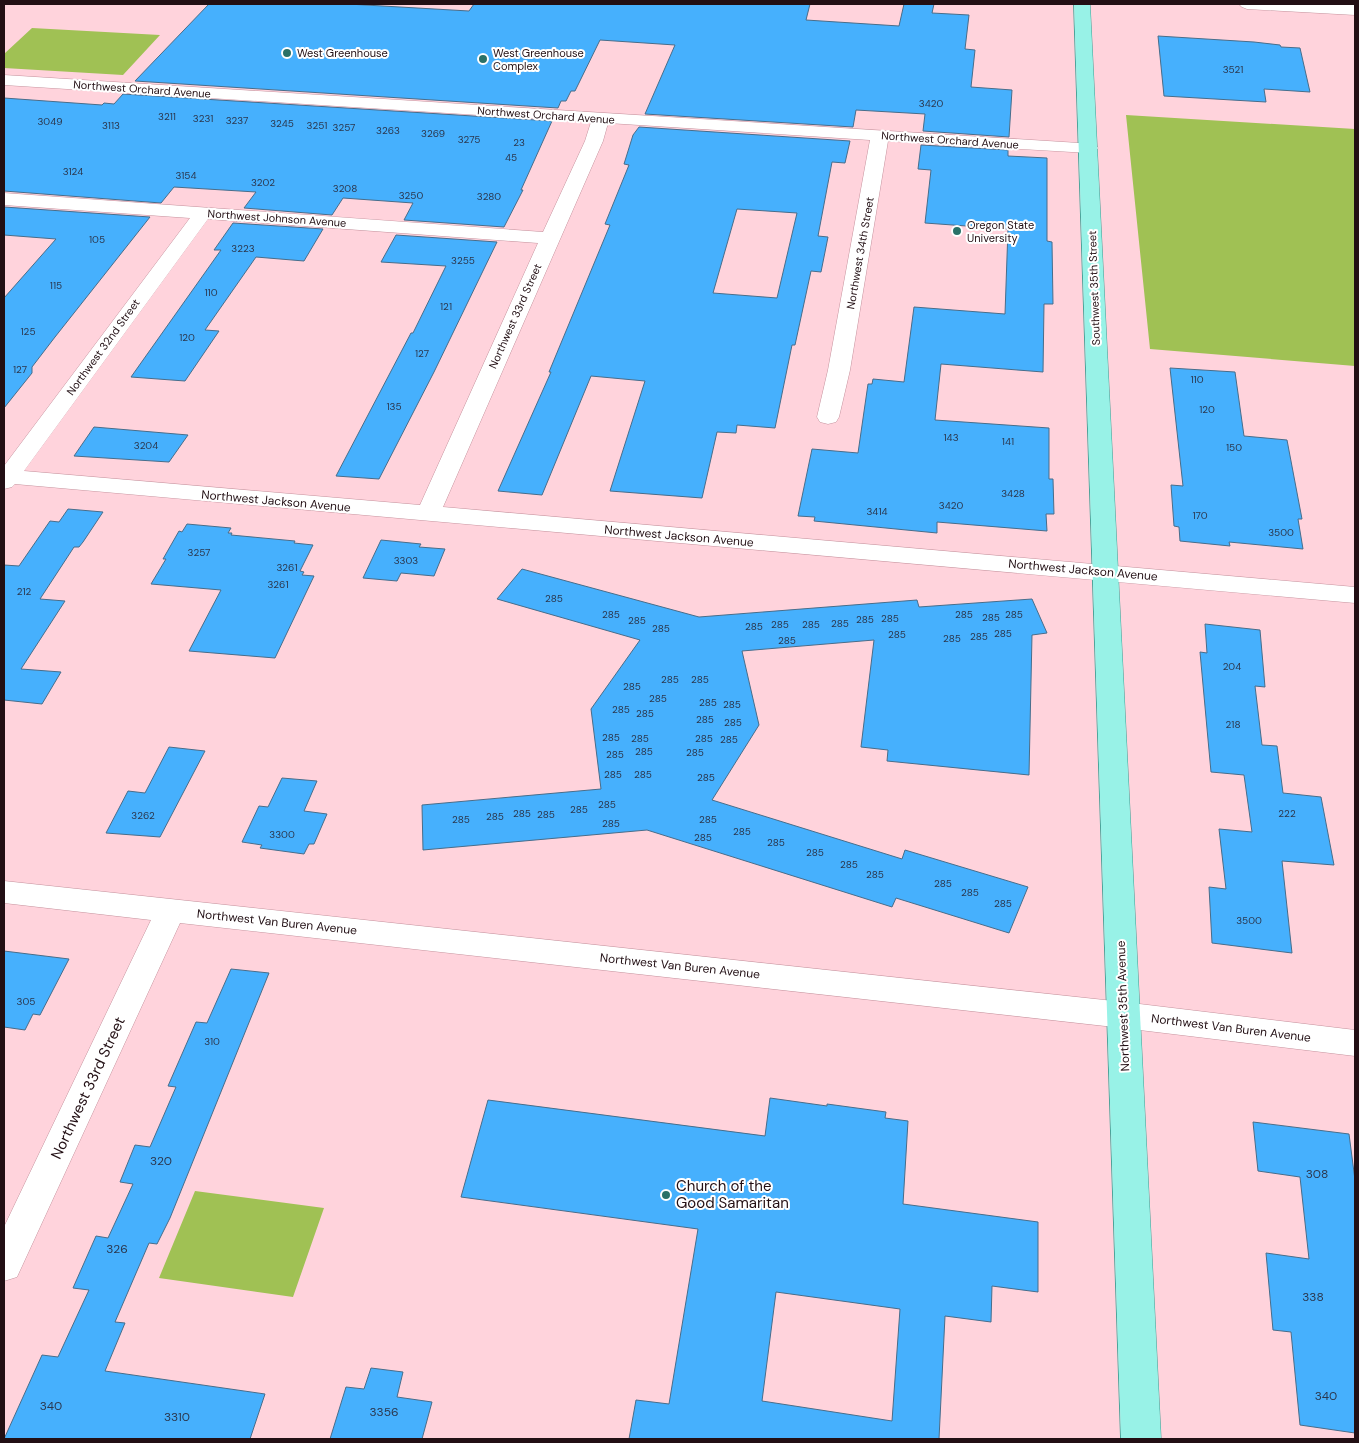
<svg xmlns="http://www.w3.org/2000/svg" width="1359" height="1443" viewBox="0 0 1359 1443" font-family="'DM Sans',sans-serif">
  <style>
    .green { fill: #a0c154 }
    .building { fill: #46b0fd; stroke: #486d8a; fill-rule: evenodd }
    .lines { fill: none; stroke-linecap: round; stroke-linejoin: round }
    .minor-casing { stroke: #c5929d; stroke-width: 1 }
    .major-casing { stroke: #429d93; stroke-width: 1 }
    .minor { fill: #fff; fill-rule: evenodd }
    .major { fill: #98f2e7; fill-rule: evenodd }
    .poi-dot { fill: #2a7168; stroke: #fff; stroke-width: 2 }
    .labels { text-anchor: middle; stroke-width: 4; stroke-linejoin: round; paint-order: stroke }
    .number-label { font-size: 10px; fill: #2b374e }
    .far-poi-label { font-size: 11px; fill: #220f14; stroke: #fff; text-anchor: start }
    .far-street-label { font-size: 11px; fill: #220f14; stroke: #fff }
    .street-label { font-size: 12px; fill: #220f14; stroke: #fff }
    .near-number-label { font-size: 12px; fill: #2b374e }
    .near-street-label { font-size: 15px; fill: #220f14; stroke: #fff }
    .near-poi-label { font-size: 15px; fill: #220f14; stroke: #fff; text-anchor: start }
  </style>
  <rect width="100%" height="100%" fill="#ffd3dc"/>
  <path class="green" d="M32,28L160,35L123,75L4,68V54Z
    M1126,115L1355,129V366L1150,349Z
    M195,1191L324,1208L293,1297L159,1278Z"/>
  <path class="building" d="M209,4H348L469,11L474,4H810L806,20L899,26L904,4H934L932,13L969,15L965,49L975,50L971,87L1012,90L1009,137L923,131L925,114L856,110L853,127L645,114L675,45L600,40L575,91H571L566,101H561L558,108L135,81Z
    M1158,36L1254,42L1280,45L1281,47L1300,48L1310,92L1264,89L1266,102L1164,96Z
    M123,94L552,121L521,190H523L504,227L404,220L413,203L343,198L332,215L244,208L256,192L174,187L161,203L4,191V98L102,105L104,103L114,104Z
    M639,127L850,141L845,163L832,162L818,236L828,237L821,272L811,271L795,345H792L775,428L737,425L736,433L717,432L702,498L610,491L645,381L591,376L542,495L498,491L551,372H549L610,225L605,224L629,165L624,164L633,135ZM737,209L797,213L777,298L713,293Z
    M921,145L1008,150V156L1047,158V241L1052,242L1053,304H1044L1043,372L941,364L935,420L1049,428V479H1053L1054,514H1046L1047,531L937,522V533L814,521L815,517L798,516L812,449L858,453L868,384H872L873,379L904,382L914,307L1005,314L1008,229L925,223L931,170L918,169Z
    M4,207L150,217L55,337L32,367V373L4,408V298L56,239L4,235Z
    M233,223L323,229L304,261L256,257L205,330L219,331L185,381L131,377L221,250H214Z
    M396,235L497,242L434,372L379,479L336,476L411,333H413L446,266L381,262Z
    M1170,368L1235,372L1244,436L1287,440L1302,519H1298L1303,549L1229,542L1230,546L1180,541L1179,527L1174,526L1171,485L1183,486Z
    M94,427L188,435L169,462L74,456Z
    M68,509L103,512L83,542L79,547H74L40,599L65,601L21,669L61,672L42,704L4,700V565L19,566L50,521L59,522Z
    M187,524L231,528L228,533H232L231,535L295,541L294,543L313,545L300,571L304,572L302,575L314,576L275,658L189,651L221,590L151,584L166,559H163L179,531L182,532Z
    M381,540L421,544L419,547L445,549L434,576L401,573L397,581L363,578Z
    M522,569L699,617L917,600L919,607L1032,599L1047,633L1032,635L1029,775L887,761L888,750L861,747L874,640L742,651L759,725L712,800L902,859L905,850L1028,887L1009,933L896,898L892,907L647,830L423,850L422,805L601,789L591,709L640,640L497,599Z
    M1205,624L1260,630L1265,687L1255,686L1262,745L1277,746L1283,793L1321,797L1334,865L1282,861L1292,953L1212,943L1209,887L1226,889L1219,829L1252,832L1244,775L1211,772L1200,652L1207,653Z
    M169,747L205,751L160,837L106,833L128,791L145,793Z
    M282,778L317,781L304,811L327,814L314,844H309L304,854L260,848L262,845L242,842L259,806L268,807Z
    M4,951L69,959L40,1015L33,1014L25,1030L4,1027Z
    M231,969L269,973L170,1218L157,1244L149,1243L115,1322L125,1323L105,1371L265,1394L250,1439H4L42,1355L58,1357L89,1290L73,1288L96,1236L108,1238L133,1184L120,1182L135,1145L150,1147L176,1087L168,1086L196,1022L207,1023Z
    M770,1098L827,1106V1104L886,1112L885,1118L908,1121L903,1204L1038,1222V1292L992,1286L991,1322L945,1316L939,1439H629L636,1400L669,1404L698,1229L461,1197L488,1100L765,1136ZM776,1292L900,1309L892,1421L762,1401Z
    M1253,1122L1349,1134L1355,1180V1433L1300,1425L1291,1332L1273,1330L1266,1253L1309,1259L1300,1177L1258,1171Z
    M371,1368L403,1372L397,1397L432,1402L422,1439H330L346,1387L364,1389Z"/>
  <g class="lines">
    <g class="minor-casing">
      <path id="minor" d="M1239,4L1355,5V15L1247,9L1242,7Z
        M4,75L1095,144L1098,148L1095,152L1089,153L888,141L850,370L839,417L836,422L828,424L820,422L817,417L828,370L870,140L608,123L603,141L443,507L1355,587V603L15,484L12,487L4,489V466L190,218L4,205V193L543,232L585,141L591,122L4,85ZM208,219L538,243L420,505L24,471Z
        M4,881L1123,1002L1355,1030V1056L1123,1028L180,923L17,1277L4,1281V1227L151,920L4,903Z"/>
    </g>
    <g class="major-casing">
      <path id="major" d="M1074,4H1090L1161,1439H1121Z"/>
    </g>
    <use href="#minor" class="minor"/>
    <use href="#major" class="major"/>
  </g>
  <g class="poi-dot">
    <circle cx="287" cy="53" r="5"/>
    <circle cx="483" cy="59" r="5"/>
    <circle cx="957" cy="231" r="5"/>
    <circle cx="666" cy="1195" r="5"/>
  </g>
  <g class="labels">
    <g class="number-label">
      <text x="1233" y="73">3521</text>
      <text x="931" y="107">3420</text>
      <text x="167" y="120">3211</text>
      <text x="203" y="122">3231</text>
      <text x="237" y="124">3237</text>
      <text x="50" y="125">3049</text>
      <text x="282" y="127">3245</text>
      <text x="111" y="129">3113</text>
      <text x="317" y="129">3251</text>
      <text x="344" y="131">3257</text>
      <text x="388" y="134">3263</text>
      <text x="433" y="137">3269</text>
      <text x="469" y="143">3275</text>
      <text x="519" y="146">23</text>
      <text x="511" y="161">45</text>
      <text x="73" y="175">3124</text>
      <text x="186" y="179">3154</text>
      <text x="263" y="186">3202</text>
      <text x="345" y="192">3208</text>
      <text x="411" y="199">3250</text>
      <text x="489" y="200">3280</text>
      <text x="97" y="243">105</text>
      <text x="243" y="252">3223</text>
      <text x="463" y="264">3255</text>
      <text x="56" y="289">115</text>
      <text x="211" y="296">110</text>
      <text x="446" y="310">121</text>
      <text x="28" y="335">125</text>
      <text x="187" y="341">120</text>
      <text x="422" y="357">127</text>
      <text x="20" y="373">127</text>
      <text x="1197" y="383">110</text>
      <text x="394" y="410">135</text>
      <text x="1207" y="413">120</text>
      <text x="951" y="441">143</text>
      <text x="1008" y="445">141</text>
      <text x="146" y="449">3204</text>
      <text x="1234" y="451">150</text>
      <text x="1013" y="497">3428</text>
      <text x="951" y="509">3420</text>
      <text x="877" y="515">3414</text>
      <text x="1200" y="519">170</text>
      <text x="1281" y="536">3500</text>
      <text x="199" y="556">3257</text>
      <text x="406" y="564">3303</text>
      <text x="287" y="571">3261</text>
      <text x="278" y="588">3261</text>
      <text x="24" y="595">212</text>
      <text x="554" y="602">285</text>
      <text x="611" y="618">285</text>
      <text x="964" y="618">285</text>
      <text x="1014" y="618">285</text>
      <text x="991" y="621">285</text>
      <text x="890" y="622">285</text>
      <text x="865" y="623">285</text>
      <text x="637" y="624">285</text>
      <text x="840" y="627">285</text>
      <text x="780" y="628">285</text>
      <text x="811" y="628">285</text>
      <text x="754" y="630">285</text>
      <text x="661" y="632">285</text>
      <text x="1003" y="637">285</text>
      <text x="897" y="638">285</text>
      <text x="979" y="640">285</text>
      <text x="952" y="642">285</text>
      <text x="787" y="644">285</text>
      <text x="1232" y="670">204</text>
      <text x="670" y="683">285</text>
      <text x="700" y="683">285</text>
      <text x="632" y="690">285</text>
      <text x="658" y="702">285</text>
      <text x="708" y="706">285</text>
      <text x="732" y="708">285</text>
      <text x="621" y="713">285</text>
      <text x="645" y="717">285</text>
      <text x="705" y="723">285</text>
      <text x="733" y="726">285</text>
      <text x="1233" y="728">218</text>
      <text x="611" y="741">285</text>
      <text x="640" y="742">285</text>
      <text x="704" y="742">285</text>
      <text x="729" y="743">285</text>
      <text x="644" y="755">285</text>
      <text x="695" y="756">285</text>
      <text x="615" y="758">285</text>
      <text x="613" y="778">285</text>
      <text x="643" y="778">285</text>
      <text x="706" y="781">285</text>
      <text x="607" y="808">285</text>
      <text x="579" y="813">285</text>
      <text x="522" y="817">285</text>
      <text x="1287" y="817">222</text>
      <text x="546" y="818">285</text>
      <text x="143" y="819">3262</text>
      <text x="495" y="820">285</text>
      <text x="461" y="823">285</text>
      <text x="708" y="823">285</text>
      <text x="611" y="827">285</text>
      <text x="742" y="835">285</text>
      <text x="282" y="838">3300</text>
      <text x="703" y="841">285</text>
      <text x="776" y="846">285</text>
      <text x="815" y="856">285</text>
      <text x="849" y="868">285</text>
      <text x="875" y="878">285</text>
      <text x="943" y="887">285</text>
      <text x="970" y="896">285</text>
      <text x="1003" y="907">285</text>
      <text x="1249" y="924">3500</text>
      <text x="26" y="1005">305</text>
      <text x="212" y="1045">310</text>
    </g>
    <g class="far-poi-label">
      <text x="297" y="57">West Greenhouse</text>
      <text x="493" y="57">West Greenhouse<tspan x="493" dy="13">Complex</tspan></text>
      <text x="967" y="229">Oregon State<tspan x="967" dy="13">University</tspan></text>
    </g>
    <g class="far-street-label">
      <text transform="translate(142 89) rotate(4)" y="4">Northwest Orchard Avenue</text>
      <text transform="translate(546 115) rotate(4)" y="4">Northwest Orchard Avenue</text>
      <text transform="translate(950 140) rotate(4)" y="4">Northwest Orchard Avenue</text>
      <text transform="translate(277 218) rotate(4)" y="4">Northwest Johnson Avenue</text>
      <text transform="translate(860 253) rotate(-80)" y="4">Northwest 34th Street</text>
      <text transform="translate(1094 288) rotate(-92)" y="4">Southwest 35th Street</text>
      <text transform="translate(515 316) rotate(-66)" y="4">Northwest 33rd Street</text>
      <text transform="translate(103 347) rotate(-54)" y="4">Northwest 32nd Street</text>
    </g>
    <g class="street-label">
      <text transform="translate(276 501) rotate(5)" y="4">Northwest Jackson Avenue</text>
      <text transform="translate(679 536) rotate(5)" y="4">Northwest Jackson Avenue</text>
      <text transform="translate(1083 570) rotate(5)" y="4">Northwest Jackson Avenue</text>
      <text transform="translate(277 922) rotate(6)" y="4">Northwest Van Buren Avenue</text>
      <text transform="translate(680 966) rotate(6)" y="4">Northwest Van Buren Avenue</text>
      <text transform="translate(1123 1006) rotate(-92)" y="4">Northwest 35th Avenue</text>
      <text transform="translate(1231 1028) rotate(7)" y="4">Northwest Van Buren Avenue</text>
    </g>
    <g class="near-number-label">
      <text x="161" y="1165">320</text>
      <text x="1317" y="1178">308</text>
      <text x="117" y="1253">326</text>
      <text x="1313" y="1301">338</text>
      <text x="1326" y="1400">340</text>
      <text x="51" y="1410">340</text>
      <text x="384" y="1416">3356</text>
      <text x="177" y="1421">3310</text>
    </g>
    <g class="near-street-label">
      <text transform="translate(88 1088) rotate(-65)" y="5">Northwest 33rd Street</text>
    </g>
    <g class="near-poi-label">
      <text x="676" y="1191">Church of the<tspan x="676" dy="17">Good Samaritan</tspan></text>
    </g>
  </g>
  <rect width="1359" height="1443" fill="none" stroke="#220f14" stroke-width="10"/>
</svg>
